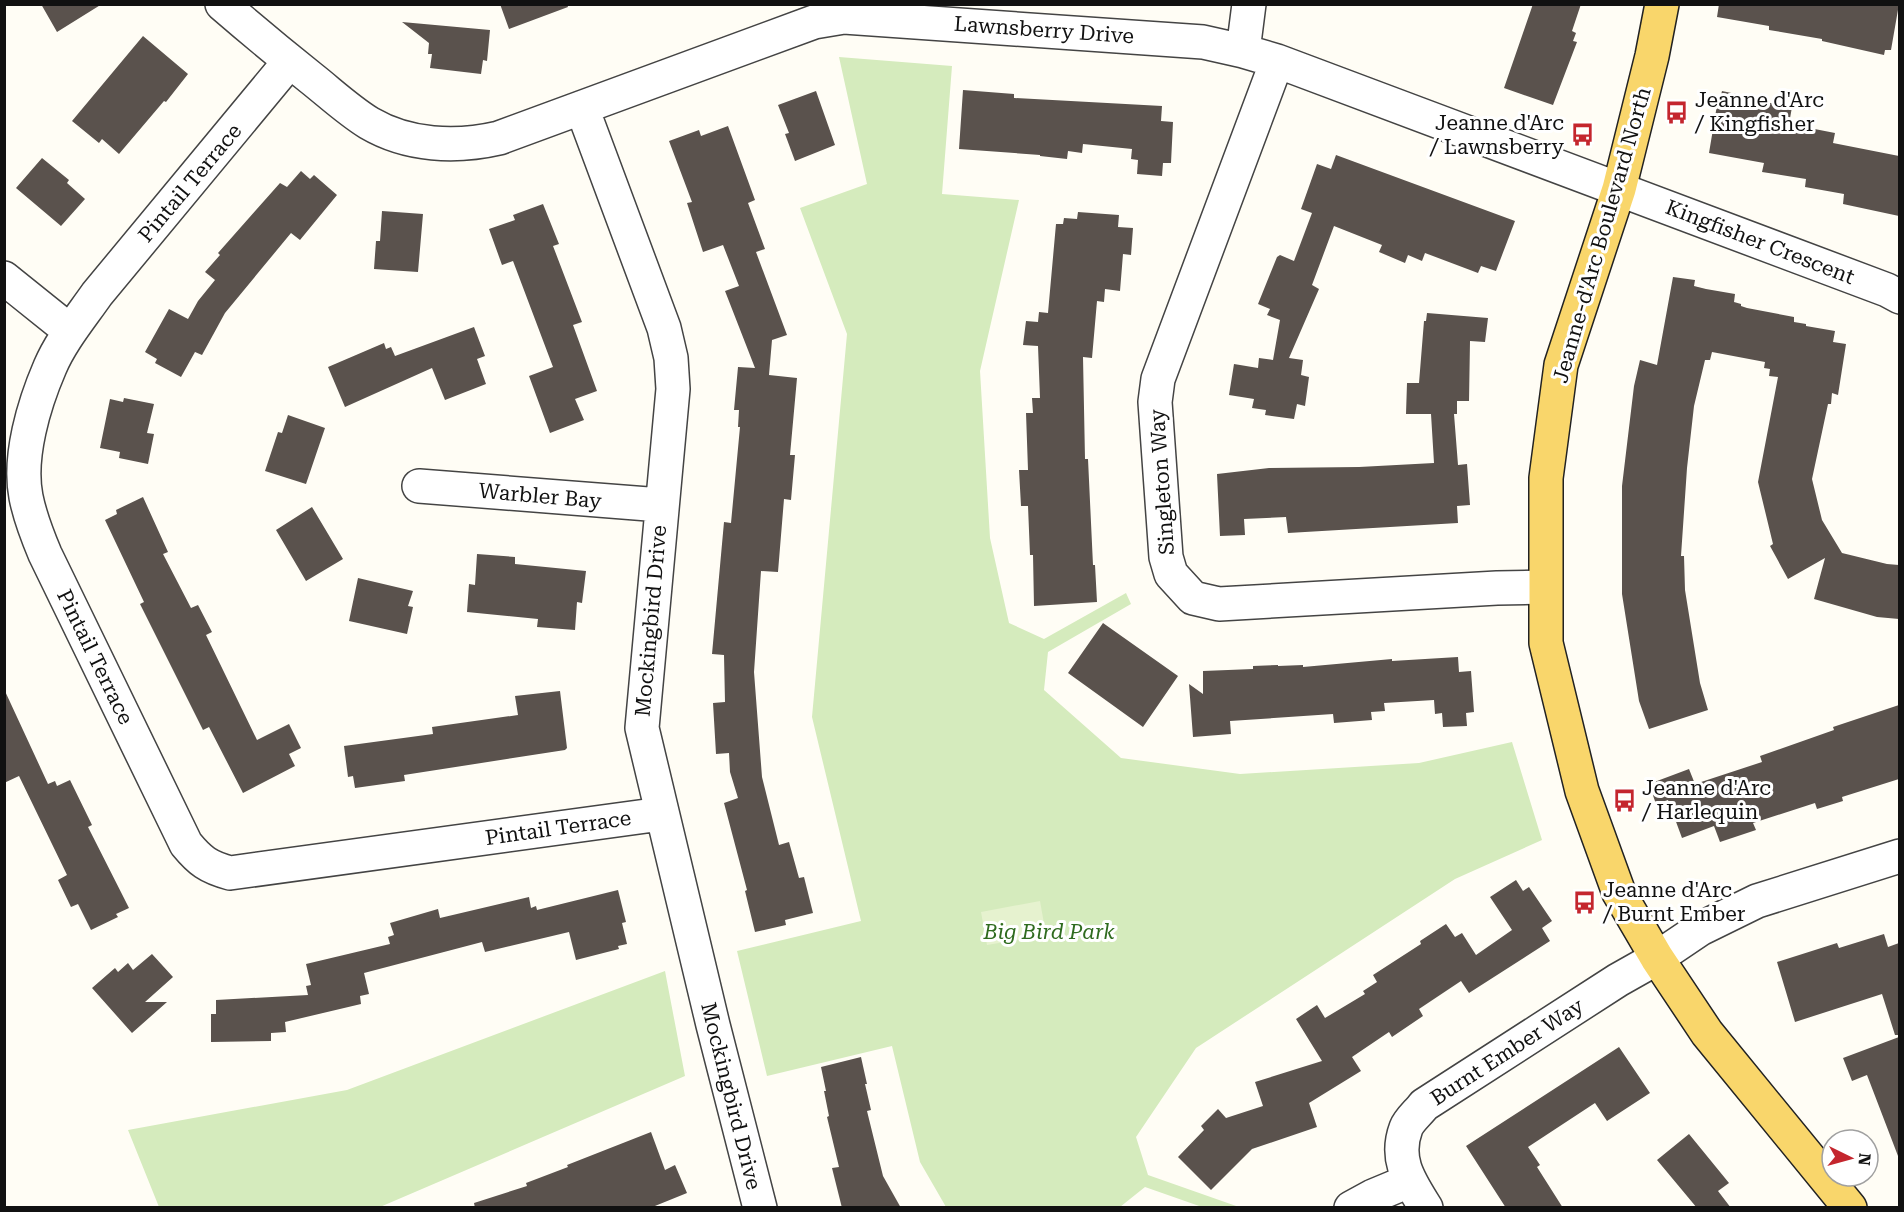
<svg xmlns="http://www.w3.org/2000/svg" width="1904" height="1212" font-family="'Roboto Serif',serif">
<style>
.green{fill:#d5ebbd}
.pitch{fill:#e6f2cf}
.building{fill:#5a524d}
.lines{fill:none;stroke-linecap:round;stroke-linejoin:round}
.minor-casing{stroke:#444;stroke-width:36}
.major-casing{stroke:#222;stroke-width:36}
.minor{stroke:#fff;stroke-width:33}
.major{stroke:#f9d66b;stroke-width:33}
.labels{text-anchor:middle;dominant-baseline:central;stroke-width:6;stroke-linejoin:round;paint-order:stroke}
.street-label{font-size:21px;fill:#111;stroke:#fff}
.poi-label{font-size:21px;fill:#111;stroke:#fff;text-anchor:start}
.park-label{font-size:21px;font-style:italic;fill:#2f6b1f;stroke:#fff}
</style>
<rect width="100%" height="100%" fill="#fffdf5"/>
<!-- green -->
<path class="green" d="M839,57L952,66L942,194L1019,200L980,371L990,538L1009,623L1044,639L1126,593L1131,604L1048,652L1044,690L1121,758L1240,774L1419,763L1512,742L1542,840L1455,879L1196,1048L1136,1137L1148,1175L1239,1207H1202L1145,1187L1120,1207H946L920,1162L892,1046L767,1076L737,951L861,921L812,717L847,334L800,208L867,184Z
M665,971L685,1076L380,1207H159L128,1130L347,1090Z"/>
<!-- pitch -->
<path class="pitch" d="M1040,901L1046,935L987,945L981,912Z"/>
<!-- building -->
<path class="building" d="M41,4H102L57,32Z
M500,4H567L568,7L509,29Z
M1533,4H1581L1572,31L1576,33L1573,41L1577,42L1553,105L1504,88Z
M1719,4H1899L1891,50H1885L1884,55L1822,41V39L1769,30V26L1717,17Z
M402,22L490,30L487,61L483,60L481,74L430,68L432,54H428L429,43Z
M143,36L188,74L166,102L164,101L119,154L102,139L99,143L72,121Z
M963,90L1014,94V98L1162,106L1161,121L1173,122L1171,163H1163L1162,176L1137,174L1138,160L1131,159L1132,149L1083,144L1082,153L1068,151L1067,159L1040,156V155L959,149Z
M816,91L835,145L795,161L785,134L789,133L778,105Z
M1722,91L1755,98V100L1792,107L1789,124L1835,133L1833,143L1899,156V216L1843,204L1844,194L1805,187L1806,179L1762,172L1764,163L1709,153L1718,99H1720Z
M728,126L755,200L748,203L765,249L756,252L787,335L772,340L769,375L797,378L790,455H795L791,500L784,499L778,572L761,571L754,672L762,777L779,845L789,842L799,878L804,877L813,913L785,920L786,925L755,932L745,891L747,890L724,803L738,798L730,772L729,753L716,754L713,703L725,702L724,655L712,654L724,522L731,523L740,427H738L739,410H734L738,367L755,368L725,291L739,286L723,245L703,252L687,203L692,202L669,141L699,130L701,136Z
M1336,155L1515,221L1496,271L1481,266L1478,273L1425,253L1422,261L1408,255L1405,263L1379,252L1382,245L1334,226L1312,285L1319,289L1289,358L1303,360L1301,375L1309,377L1305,406L1297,404L1294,419L1265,415L1266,410L1252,408L1254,399L1229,395L1234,364L1258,368L1259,358L1273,360L1280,320L1267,315L1270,309L1258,304L1277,257L1280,255L1294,261L1312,213L1301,209L1317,164L1331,169Z
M42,158L69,180L67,183L85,199L61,226L16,188Z
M301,171L310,179L314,175L337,195L300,240L291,233L225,313L202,355L195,352L181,377L155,363L157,359L145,352L169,309L188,319L198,301L215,280L205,272L220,255L218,253L280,183L287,187Z
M543,204L559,244L553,246L582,322L573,325L597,391L575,399L584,420L550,433L529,376L553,367L513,261L502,265L489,229L515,220L513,215Z
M382,211L423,214L418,272L374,269L376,241H380Z
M1078,212L1119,215L1118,227L1133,228L1131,255L1123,254L1120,291L1105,289L1104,302L1097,301L1092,358L1083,357L1085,459H1088L1093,565H1095L1097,602L1034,606L1033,555H1030L1028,506H1021L1019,470H1028L1026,413H1033L1032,398H1040L1038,346L1023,345L1026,321L1038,322L1039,312L1048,313L1056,224H1063L1064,218L1077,219Z
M1673,277L1695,280L1694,286L1706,289L1735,294L1734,302L1741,304V306L1747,308L1794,317V322L1806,324V326L1835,331L1833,342L1846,344L1838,395L1832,393L1831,404H1828L1812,479L1822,520L1842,553L1887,564L1899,565V619L1877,617L1814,599L1825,558L1788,579L1770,546L1773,544L1758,482L1778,377L1769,376L1770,369L1764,368L1765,362L1712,352L1710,360H1705L1694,406L1687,468L1681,556H1684L1685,590L1700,683L1708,710L1649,729L1639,701L1622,594V486L1634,386L1640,360L1657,365Z
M1427,313L1488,318L1485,342L1470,341L1469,401H1457V414H1454L1458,465L1467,464L1470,505L1457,506L1458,523L1288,533L1286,517L1244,519L1245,535L1220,536L1217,474L1269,468L1359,467L1434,463L1431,414H1406L1407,383H1419L1424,321H1426Z
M474,327L485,356L477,359L486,384L445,400L432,368L345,407L328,367L384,343L386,349L391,347L395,356Z
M124,398L154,404L147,433L154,434L148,464L119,458L120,452L100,448L110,399L123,402Z
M288,415L325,428L306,484L265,471L278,432L282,433Z
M143,497L168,552L163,554L191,608L198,605L212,632L206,635L257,740L289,724L301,748L289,754L295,766L243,793L209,727L203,730L140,604L144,602L105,520L117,514L116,510Z
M312,507L343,559L306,581L276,530Z
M477,554L515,557V564L586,571L582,603L577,602L575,630L537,627L538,619L467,612L469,584L475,585Z
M358,578L413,591L408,606L413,607L407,634L349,621Z
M1103,623L1178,676L1143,727L1068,673Z
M1458,657L1459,672L1471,671L1474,712L1466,713L1467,726L1443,727L1442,713L1435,714L1434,700L1384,703L1385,711L1371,712L1372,720L1334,723L1333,714L1230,721L1231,734L1193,737L1189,684L1203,694V671L1253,669V666L1278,665V666L1303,665V667L1392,659V661Z
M4,689L48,784L55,781L57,786L70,780L92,825L88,827L129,908L116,914L118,917L91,930L78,904L71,907L58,880L67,875L19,776L4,783Z
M560,691L567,748L565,750L404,775L405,781L355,788L353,776L348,777L344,746L433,734L432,727L518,715L515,696Z
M1899,705V779L1842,797L1843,801L1817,809L1815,803L1753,823L1756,830L1720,842L1714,826L1682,838L1668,800L1656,804L1649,784L1689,769L1695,784L1762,762L1760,756L1834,730L1833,727Z
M1516,880L1523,891L1529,887L1552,921L1542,928L1550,941L1469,993L1461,981L1419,1009L1423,1016L1392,1037L1389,1032L1352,1057L1361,1071L1309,1103L1317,1127L1252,1149L1211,1190L1178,1157L1204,1130L1201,1126L1218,1109L1226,1118L1263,1106L1255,1082L1322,1061L1296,1019L1317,1005L1325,1018L1365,994L1363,991L1377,982L1373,975L1421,944L1420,941L1446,924L1455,937L1462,933L1476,955L1512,930L1490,897Z
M618,890L626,922L622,923L627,944L618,946L619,949L576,960L569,932L485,952L482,942L364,973L369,994L360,996L361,1004L285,1022L286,1032L271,1033V1041L211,1042V1014H216V1000L308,995L306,986L311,985L306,964L390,944L388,937L394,935L390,923L438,909L440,918L529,897L531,908L536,906L537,910Z
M1884,934L1888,947L1899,943V1035H1895L1882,994L1795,1022L1777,962L1837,943L1839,948Z
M152,954L173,977L145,1002H167L132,1033L92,988L115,968L118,972L128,963L133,970Z
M1899,1037V1155L1898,1156L1867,1075L1852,1081L1843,1058Z
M1619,1047L1650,1093L1607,1121L1595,1103L1528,1147L1540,1165L1537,1167L1563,1208H1506L1466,1146Z
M861,1057L867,1084H865L871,1110L867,1111L883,1176L901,1208H842L832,1168L839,1167L827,1117L829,1116L824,1091H826L821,1067Z
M651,1132L665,1170L675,1165L687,1193L650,1208H475L474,1203L527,1186L526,1183L568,1167L567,1165Z
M1689,1134L1729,1183L1718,1191L1731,1208H1697L1657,1160Z"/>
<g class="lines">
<defs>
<path id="minor" d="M222,4C251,29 281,54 311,78C330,93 348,110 369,123C408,146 456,148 499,138L814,22L844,17L1203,42L1243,51L1277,61L1887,290L1900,297
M1243,51L1249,4
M290,61L97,294C81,317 61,341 50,367C34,404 18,457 26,497C30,517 37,535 45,554L186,844C200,861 208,867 230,873L661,814
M1277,61L1158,379L1155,402L1166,557L1171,574L1193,598L1219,604L1497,588L1545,587
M582,108L664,328L671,358L673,389L642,728L713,1025L760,1208
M4,278L70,331
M419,486L661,505
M1351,1208L1373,1196L1409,1181
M1426,1208C1410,1182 1394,1160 1406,1128C1409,1120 1419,1112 1424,1105L1618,980L1657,958L1700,929L1757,901L1900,856"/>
<path id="major" d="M1662,4L1652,56L1619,189L1561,365L1546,478V643L1582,791L1619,893L1657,958L1707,1033L1850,1208"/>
</defs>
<!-- minor casing -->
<use href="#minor" class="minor-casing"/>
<!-- major casing -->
<use href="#major" class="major-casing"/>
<!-- minor -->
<use href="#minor" class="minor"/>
<!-- major -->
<use href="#major" class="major"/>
</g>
<!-- icons -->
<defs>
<symbol id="bus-bare" viewBox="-9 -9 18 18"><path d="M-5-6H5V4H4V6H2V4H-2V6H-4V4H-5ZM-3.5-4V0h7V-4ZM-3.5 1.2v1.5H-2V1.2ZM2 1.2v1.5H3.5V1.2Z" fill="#c4262e" stroke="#fff" stroke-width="2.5" paint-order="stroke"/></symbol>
</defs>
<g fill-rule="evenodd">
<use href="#bus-bare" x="1660" y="96" width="33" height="33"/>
<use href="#bus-bare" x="1566" y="118" width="33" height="33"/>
<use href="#bus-bare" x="1608" y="784" width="33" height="33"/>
<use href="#bus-bare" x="1568" y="886" width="33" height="33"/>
</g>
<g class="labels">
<!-- street labels -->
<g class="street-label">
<text transform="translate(1044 30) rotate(4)">Lawnsberry Drive</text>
<text transform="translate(190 183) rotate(-50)">Pintail Terrace</text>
<text transform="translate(1602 235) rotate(-74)">Jeanne-d'Arc Boulevard North</text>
<text transform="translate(1760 242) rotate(21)">Kingfisher Crescent</text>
<text transform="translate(1162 482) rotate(-94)">Singleton Way</text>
<text transform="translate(540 496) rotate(5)">Warbler Bay</text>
<text transform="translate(651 621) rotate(-85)">Mockingbird Drive</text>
<text transform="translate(95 657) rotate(64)">Pintail Terrace</text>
<text transform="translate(558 828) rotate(-8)">Pintail Terrace</text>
<text transform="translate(1507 1052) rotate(-33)">Burnt Ember Way</text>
<text transform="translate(731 1096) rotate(76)">Mockingbird Drive</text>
</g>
<!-- poi labels -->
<g class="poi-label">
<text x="1695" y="100">Jeanne d'Arc<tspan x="1695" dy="24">/ Kingfisher</tspan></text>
<text x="1564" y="123" text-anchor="end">Jeanne d'Arc<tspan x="1564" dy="24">/ Lawnsberry</tspan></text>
<text x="1642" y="788">Jeanne d'Arc<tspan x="1642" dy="24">/ Harlequin</tspan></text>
<text x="1603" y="890">Jeanne d'Arc<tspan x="1603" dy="24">/ Burnt Ember</tspan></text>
</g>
<!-- park labels -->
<g class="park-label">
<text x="1049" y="932">Big Bird Park</text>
</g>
</g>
<!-- border -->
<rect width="1904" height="1212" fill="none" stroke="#111111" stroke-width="12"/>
<!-- north arrow -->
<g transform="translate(1850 1158) rotate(95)"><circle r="28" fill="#ffffff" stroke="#a0a0a0" stroke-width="1.5"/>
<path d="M0-4.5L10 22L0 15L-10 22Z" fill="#c4262e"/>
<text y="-9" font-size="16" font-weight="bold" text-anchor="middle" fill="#111111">N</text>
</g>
</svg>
